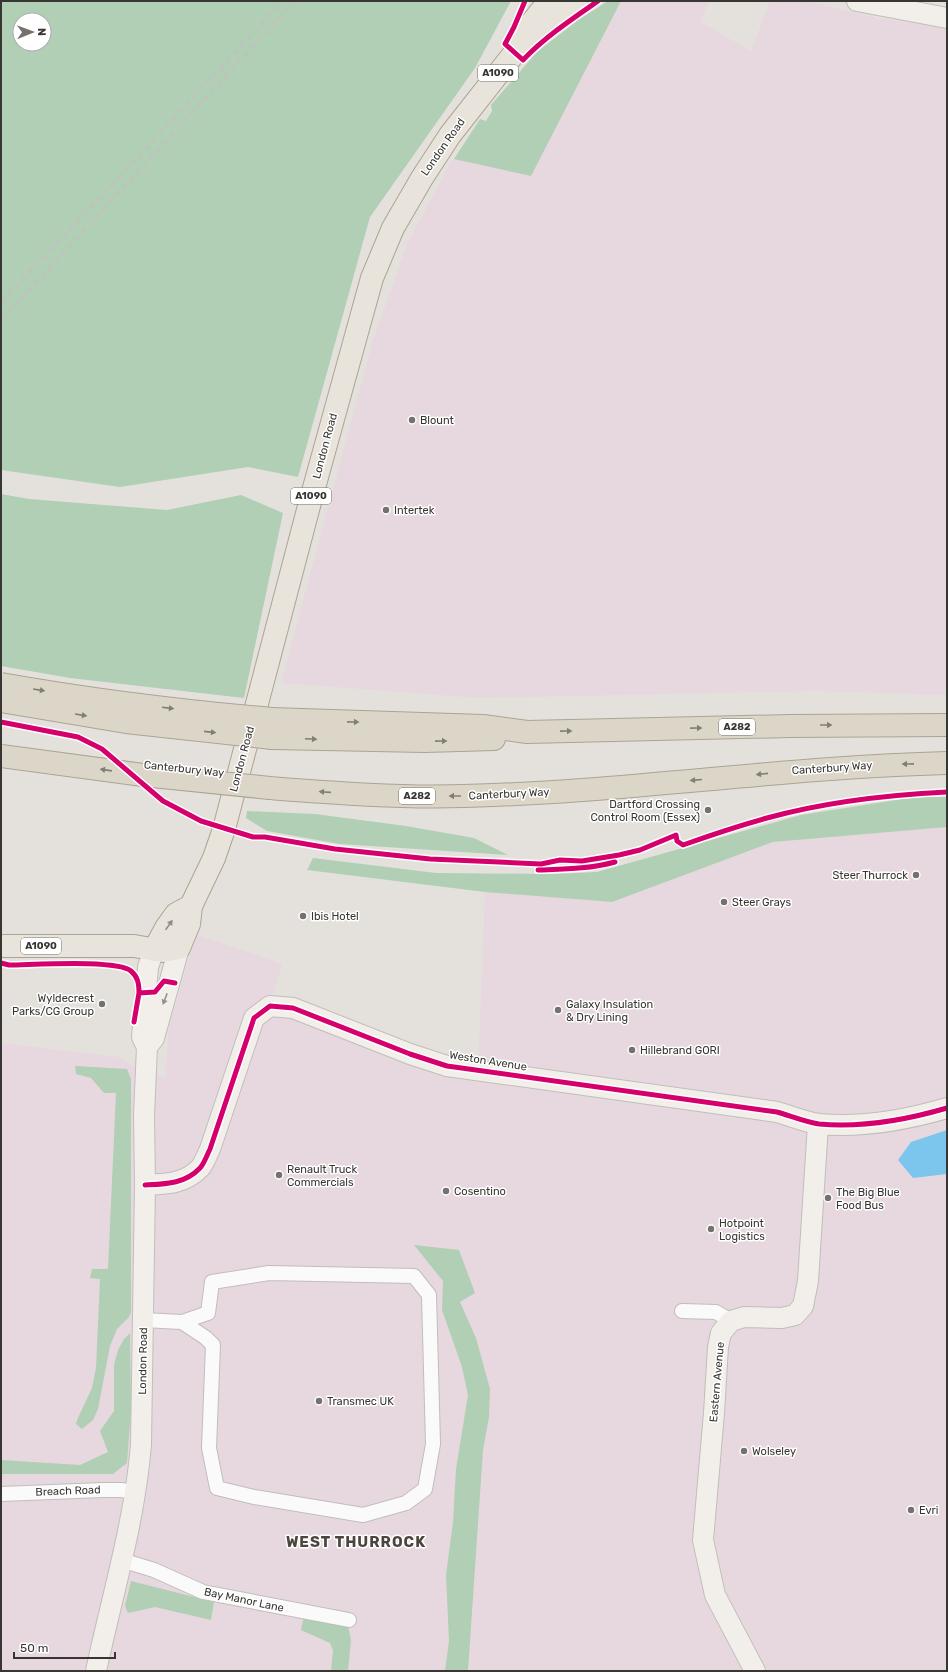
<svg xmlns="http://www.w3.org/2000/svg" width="948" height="1672" font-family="Rubik,sans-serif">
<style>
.industrial{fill:#e6d8de}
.green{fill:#b0cfb5;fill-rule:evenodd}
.water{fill:#7cc5ed}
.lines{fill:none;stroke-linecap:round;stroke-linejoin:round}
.street-casing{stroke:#c0beba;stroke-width:16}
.secondary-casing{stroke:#c0beba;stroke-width:22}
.primary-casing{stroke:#aba494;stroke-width:24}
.highway-casing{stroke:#aba494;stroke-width:24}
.street{stroke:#fbfafa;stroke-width:14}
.secondary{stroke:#f2efeb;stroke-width:20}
.primary{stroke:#e8e4dc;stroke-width:22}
.highway{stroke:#dcd6c8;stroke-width:22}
.rail{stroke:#c1c1bf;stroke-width:3;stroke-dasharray:5 5;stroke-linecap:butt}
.highway-bridge-casing{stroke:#aba494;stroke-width:24;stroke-linecap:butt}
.highway-bridge{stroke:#dcd6c8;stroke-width:22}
.cycleway-casing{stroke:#fff;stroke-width:8}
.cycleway{stroke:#d6006c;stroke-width:5}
.oneway{fill:#827e76}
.oneway2{fill:#908d87}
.oneway3{fill:#95928e}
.poi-dot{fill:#74726e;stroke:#fff;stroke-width:1.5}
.labels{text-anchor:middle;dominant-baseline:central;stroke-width:3;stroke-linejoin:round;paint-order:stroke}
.shield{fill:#fff;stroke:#747270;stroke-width:1}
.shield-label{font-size:10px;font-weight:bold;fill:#383632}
.street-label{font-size:11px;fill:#383632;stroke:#fff}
.poi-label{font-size:11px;fill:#383632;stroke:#fff;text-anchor:start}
.district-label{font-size:15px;font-weight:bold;letter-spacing:1px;fill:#4b453e;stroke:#fff}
</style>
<rect width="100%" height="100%" fill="#e4e1dc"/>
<!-- industrial -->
<path class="industrial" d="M621,1H709L700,22L751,51L770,1H806L876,18L947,27V695L816,691L479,698L281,683L373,340L408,242L451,162L617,9Z
M947,827V1671H1V1043L119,1057L146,1074L165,1077L169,1027L188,960L198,935L282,964L270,1005L478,1070L485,892L612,902L773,842Z"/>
<!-- green -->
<path class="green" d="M1,1H511L475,68L370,217L298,477L248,467L120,487L1,470ZM20,20H44V44H20Z
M608,1H621L531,176L454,159L480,119L486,121L492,111L491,105L537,52L577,21Z
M1,494L29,499L167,510L241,495L283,513L244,698L70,678L1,666Z
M915,797H947V827L773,842L612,902L485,892L307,870L313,858L436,873L554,874L597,872L801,815Z
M247,811L315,814L406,826L474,838L508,855L340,844L267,831L246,818Z
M75,1066L127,1069L131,1079V1312L129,1317L117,1329L110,1346L98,1409L93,1420L82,1429L76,1424L77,1420L92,1388L96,1368L100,1279L90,1278L92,1269H108L116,1093H104L91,1078L76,1074Z
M414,1245L459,1250L475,1293L460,1302L476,1338L490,1389L489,1417L483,1450L468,1671H445L449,1641L446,1575L453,1522L456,1469L468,1395L462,1367L442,1310L443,1281Z
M130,1333L131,1410L127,1463L113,1474H1V1460L80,1465L108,1452L100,1431L114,1411V1365L118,1350L124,1339Z
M131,1581L214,1602L211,1620L155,1607L128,1613L125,1606Z
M304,1616L348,1626L351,1640L348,1671H331L333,1650L330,1643L301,1630Z"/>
<!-- water -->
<path class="water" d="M947,1130V1174L913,1178L898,1160L911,1142Z"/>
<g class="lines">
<defs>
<path id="street" d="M682,1311L716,1312L731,1321
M143,1320L182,1322L208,1313L212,1282L269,1273L414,1276L429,1295L433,1444L425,1489L406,1503L363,1515L254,1497L217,1488L209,1448L213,1345L206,1338L182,1322
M1,1494L103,1490H121L135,1492
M121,1560L154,1570L203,1592L349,1620"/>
<path id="secondary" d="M857,1L947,18
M147,1047L154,1038L179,948
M145,1185C165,1184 185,1184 200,1168C204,1164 207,1155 210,1149L254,1018L270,1006L293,1008L410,1054L447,1066L777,1112C791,1116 805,1122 819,1124C862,1128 906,1120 947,1108
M96,1671C112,1596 135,1521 141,1444L145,1185L144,1115L147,1047L142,1037L148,967L154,950
M755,1671L715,1595L703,1540L714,1413L718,1347L721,1333L731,1321L744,1317L782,1318L795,1315L803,1306L808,1281L818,1124"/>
<path id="primary" d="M528,40L536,37L577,1
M1,946H134L163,951L179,948L189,924L191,906L214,858L224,829L309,506L372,278L393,228L422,178L450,135L523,42L526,30L549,1
M154,950L166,928L176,914L191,906"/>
<path id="highway" d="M272,719L483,726L527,732L790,726L947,725
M272,738L425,741L494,739
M270,788C335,793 399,798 464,796C626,792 786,767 947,763"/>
</defs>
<!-- street casing -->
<use href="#street" class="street-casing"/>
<!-- secondary casing -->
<use href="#secondary" class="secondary-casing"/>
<!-- primary casing -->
<use href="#primary" class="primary-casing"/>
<!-- highway casing -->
<use href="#highway" class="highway-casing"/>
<!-- street -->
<use href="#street" class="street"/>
<!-- secondary -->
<use href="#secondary" class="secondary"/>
<!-- primary -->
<use href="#primary" class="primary"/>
<!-- highway -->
<use href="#highway" class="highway"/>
<!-- rail -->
<path class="rail" d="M1,302L112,185L283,1
M1,321L295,1"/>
<defs>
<path id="highway-bridge" d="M1,684C91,700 181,711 272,719
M1,701L126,722L272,738
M1,756L143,775L270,788"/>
</defs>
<!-- highway-bridge casing -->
<use href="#highway-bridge" class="highway-bridge-casing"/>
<!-- highway-bridge -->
<use href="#highway-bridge" class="highway-bridge"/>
<defs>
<path id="cycleway" d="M525,1L514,27L505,44L523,60C545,37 572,19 598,1
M1,722L78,737L102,749L163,801L201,821L253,837H265L335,849L430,859L541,864L560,860L582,861L619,855L640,850L676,835L677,841L683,845C711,835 738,826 767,818C825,802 886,795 947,792
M538,870C564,869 590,869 615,862
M1,963L9,965C31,965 117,959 131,971C138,977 139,984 139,993
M134,1022L139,993L155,992L164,981L175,983
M145,1185C165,1184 185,1184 200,1168C204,1164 207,1155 210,1149L254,1018L270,1006L293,1008L410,1054L447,1066L777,1112C791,1116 805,1122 819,1124C862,1128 906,1120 947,1108"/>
</defs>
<!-- cycleway casing -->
<use href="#cycleway" class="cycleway-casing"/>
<!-- cycleway -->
<use href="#cycleway" class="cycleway"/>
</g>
<!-- one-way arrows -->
<defs><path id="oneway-solid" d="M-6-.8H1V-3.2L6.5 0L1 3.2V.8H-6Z"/></defs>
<g class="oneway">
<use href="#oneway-solid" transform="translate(39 690) rotate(9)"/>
<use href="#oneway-solid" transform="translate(168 708) rotate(7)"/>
<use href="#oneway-solid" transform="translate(81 715) rotate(9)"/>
<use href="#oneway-solid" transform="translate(353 722) rotate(1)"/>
<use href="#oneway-solid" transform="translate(826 725)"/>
<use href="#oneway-solid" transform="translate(696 728) rotate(-1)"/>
<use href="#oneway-solid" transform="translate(566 731) rotate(-1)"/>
<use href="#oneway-solid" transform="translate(210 732) rotate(6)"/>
<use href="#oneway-solid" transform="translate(311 739) rotate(2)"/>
<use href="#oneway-solid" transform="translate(441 741) rotate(-1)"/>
<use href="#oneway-solid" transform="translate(908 764) rotate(179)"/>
<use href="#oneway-solid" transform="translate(106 770) rotate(-172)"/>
<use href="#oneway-solid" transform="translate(762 774) rotate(174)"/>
<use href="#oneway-solid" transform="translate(696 780) rotate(175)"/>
<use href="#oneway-solid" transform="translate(325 792) rotate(-176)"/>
<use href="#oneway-solid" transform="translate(455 796) rotate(-180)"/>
</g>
<use class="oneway2" href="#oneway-solid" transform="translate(169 925) rotate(-55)"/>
<use class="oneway3" href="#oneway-solid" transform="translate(165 999) rotate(111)"/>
<!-- markers -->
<g class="poi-dot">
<circle cx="412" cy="420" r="4"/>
<circle cx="386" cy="510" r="4"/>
<circle cx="708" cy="810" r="4"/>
<circle cx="916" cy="875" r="4"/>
<circle cx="724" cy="902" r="4"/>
<circle cx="303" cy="916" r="4"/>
<circle cx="102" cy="1004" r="4"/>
<circle cx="558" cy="1010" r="4"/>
<circle cx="632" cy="1050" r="4"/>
<circle cx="279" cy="1175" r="4"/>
<circle cx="446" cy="1191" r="4"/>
<circle cx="828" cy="1198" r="4"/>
<circle cx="711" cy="1229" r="4"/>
<circle cx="319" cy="1401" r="4"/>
<circle cx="744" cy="1451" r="4"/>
<circle cx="911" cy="1510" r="4"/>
</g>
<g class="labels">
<!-- shield labels -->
<g class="shield">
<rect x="478" y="65" width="40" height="16" rx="3"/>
<rect x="291" y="488" width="40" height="16" rx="3"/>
<rect x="719" y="719" width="36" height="16" rx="3"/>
<rect x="399" y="788" width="36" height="16" rx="3"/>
<rect x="21" y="938" width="40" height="16" rx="3"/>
</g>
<g class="shield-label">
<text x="498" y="73">A1090</text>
<text x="311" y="496">A1090</text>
<text x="737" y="727">A282</text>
<text x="417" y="796">A282</text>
<text x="41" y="946">A1090</text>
</g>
<!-- street labels -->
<g class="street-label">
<text transform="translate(443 147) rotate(-55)">London Road</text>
<text transform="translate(325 446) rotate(-75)">London Road</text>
<text transform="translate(242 759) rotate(-75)">London Road</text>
<text transform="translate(832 768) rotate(-4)">Canterbury Way</text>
<text transform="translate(184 769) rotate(6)">Canterbury Way</text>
<text transform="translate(509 794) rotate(-3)">Canterbury Way</text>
<text transform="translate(488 1061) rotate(9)">Weston Avenue</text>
<text transform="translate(143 1361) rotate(-89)">London Road</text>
<text transform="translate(717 1382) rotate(-85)">Eastern Avenue</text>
<text transform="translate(68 1491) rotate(-2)">Breach Road</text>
<text transform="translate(244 1600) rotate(12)">Bay Manor Lane</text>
</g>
<!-- poi labels -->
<g class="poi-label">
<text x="420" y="420">Blount</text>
<text x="394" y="510">Intertek</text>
<text x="700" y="804" text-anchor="end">Dartford Crossing<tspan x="700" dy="13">Control Room (Essex)</tspan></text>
<text x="908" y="875" text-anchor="end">Steer Thurrock</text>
<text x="732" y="902">Steer Grays</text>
<text x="311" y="916">Ibis Hotel</text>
<text x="94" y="998" text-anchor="end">Wyldecrest<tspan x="94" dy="13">Parks/CG Group</tspan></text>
<text x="566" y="1004">Galaxy Insulation<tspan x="566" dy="13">&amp; Dry Lining</tspan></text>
<text x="640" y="1050">Hillebrand GORI</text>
<text x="287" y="1169">Renault Truck<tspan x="287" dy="13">Commercials</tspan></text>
<text x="454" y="1191">Cosentino</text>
<text x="836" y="1192">The Big Blue<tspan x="836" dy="13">Food Bus</tspan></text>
<text x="719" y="1223">Hotpoint<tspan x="719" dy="13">Logistics</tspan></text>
<text x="327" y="1401">Transmec UK</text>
<text x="752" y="1451">Wolseley</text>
<text x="919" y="1510">Evri</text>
</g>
<!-- district labels -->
<g class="district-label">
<text x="356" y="1542">WEST THURROCK</text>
</g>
</g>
<!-- border -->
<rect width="948" height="1672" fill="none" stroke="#383632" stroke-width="4"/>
<!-- north arrow -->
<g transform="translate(32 32) rotate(89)"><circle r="19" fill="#ffffff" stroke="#afafad"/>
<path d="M0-3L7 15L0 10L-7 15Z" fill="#74726e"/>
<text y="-6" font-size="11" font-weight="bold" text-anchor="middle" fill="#383632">N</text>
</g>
<!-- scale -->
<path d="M14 1652v6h101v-6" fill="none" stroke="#383632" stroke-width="2"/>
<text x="20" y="1652" font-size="12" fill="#383632" stroke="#ffffff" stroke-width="3" paint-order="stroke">50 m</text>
</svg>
